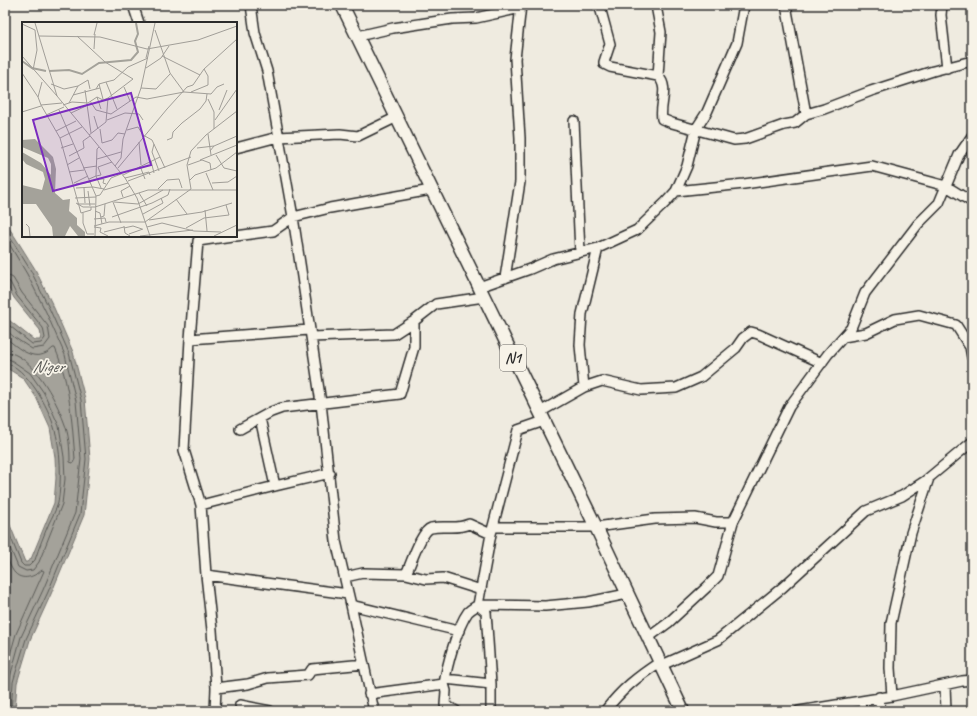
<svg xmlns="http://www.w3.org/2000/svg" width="977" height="716" font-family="Caveat,sans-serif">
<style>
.water{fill:#a4a29a;stroke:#74726e}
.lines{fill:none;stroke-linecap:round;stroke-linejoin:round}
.shore{stroke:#5b5b57;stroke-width:1}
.minor-casing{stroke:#2b2b2b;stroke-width:12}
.major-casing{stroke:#2b2b2b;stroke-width:15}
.minor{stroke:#f7f3e8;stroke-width:9}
.major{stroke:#f7f3e8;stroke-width:12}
.labels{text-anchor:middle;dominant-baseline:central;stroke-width:3.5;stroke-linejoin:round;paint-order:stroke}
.shield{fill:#f7f3e8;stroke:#686764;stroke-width:1}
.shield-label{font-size:15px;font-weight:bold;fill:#2b2b2b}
.water-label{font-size:17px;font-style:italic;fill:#555552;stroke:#f7f3e8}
.inset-river{fill:none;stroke:#a4a29a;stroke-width:2}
.inset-road{fill:none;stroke:#a19e98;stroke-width:1}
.view{fill:#7b2cbf;fill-opacity:0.15;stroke:#7b2cbf;stroke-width:2}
.inset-edge{fill:none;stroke:#2b2b2b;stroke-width:2}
</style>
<rect width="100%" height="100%" fill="#efebe0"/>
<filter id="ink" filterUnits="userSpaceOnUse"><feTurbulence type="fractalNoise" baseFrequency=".025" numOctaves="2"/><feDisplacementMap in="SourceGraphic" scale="8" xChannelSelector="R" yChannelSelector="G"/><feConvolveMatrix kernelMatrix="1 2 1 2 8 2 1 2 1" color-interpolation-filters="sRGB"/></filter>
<g filter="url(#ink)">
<!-- water -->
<path class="water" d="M5,222L15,237L35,269L54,308L73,352L85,399L90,459L84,515L51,594L30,640L17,683L15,711H5V513L25,562H27L31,559L54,503L56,478L55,457L50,428L36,397L23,378L5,367V317L34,340H40L41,336L40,330L14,298L6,283Z"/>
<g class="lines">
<!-- shore -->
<path class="shore" d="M5,229L31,271L50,310L69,353L81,400L86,459L80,514L48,592L26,639L13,682L11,711
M5,237L27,274L46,312L65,355L76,401L81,459L75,513L43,590L21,637L9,681L6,711
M5,275L9,276L13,278L22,293L48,326L50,339L44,347L32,349L15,338L5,329
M5,280L10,282L17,296L43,328L45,338L41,343L32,344L5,322
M5,337C19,349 36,365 53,348H55C70,383 72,422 75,459L73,463L70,462C70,449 69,434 64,422C56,400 32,353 5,352
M5,358L11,360L30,373L44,393L59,426L64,457L65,479L62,504L39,562L33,570L26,571L18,567L5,536
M5,363C26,366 49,408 54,427C61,448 62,481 58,503C56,510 52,517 49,523C44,535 39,547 35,560L29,566H24L21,563L5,523
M5,551C7,557 9,564 12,569C19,582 33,578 42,570L44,571L16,634L5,672"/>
<defs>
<path id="minor" d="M133,5L139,23
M251,5L255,33L267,71L293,217L321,403L336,541L351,605L374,711
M598,5L601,11L610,44L604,62V64L610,67L658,76C670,88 659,104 662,119L672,123L734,140L745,139L784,125L795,123L806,114L824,109L871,91L933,71L972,61
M657,5V11L661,32L658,76
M786,5L806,114
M942,5L941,15L947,68
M358,36L393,28L452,19L476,18L521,8
M574,121L580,252
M236,148L278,137L340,134L358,136L397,117
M676,191L744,184L872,166L946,186L972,202
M236,236L273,231L293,217L330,208L431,190
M505,278L520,182V138L515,59L521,5
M479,287L530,269L553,259L598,248L637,230L666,202L676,191L687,166L696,129L707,112L737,43L744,5
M311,337L394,334L414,321
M843,337L866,333L895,319L919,315L956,325L970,347L972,357
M190,339L309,330
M584,387L602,381L641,390L676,388L701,377L736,348L743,338L751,332L758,334L822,363
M540,412L584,387L580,345L582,314L598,248
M260,418L275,486
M240,429L271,412L282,408L400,394L414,347V321L436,304L484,297
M201,505L275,486L330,473
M493,527H596L655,519L695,518L716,522H733
M406,574C411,564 421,531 431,528C444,525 456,530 469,524L491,534
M206,575L348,594
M345,577L363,573L406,574L426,579L443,578L481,590
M351,605L459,631
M478,605L545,606L588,602L627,594
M649,637L668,623L707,587L718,576L733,522L789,407L828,354L851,328L865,293L918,224L939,203L959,155L972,136
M662,665L718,640L783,587L866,511L902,496L925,481L972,442
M445,679L491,684L486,612L478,605
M444,684L446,691L445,705L456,711
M945,685L946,711
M216,688L248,684L268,678L308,675L312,669L364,664
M369,694L444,684C447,666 457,627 468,612C471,609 475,607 478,605L491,534L518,430L544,421
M892,696L890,668L891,623L911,533L929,478
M879,697L880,711
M240,705L270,711
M215,711L216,688L212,630L206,575L201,505L184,450L190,339L198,241L232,236
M491,711V684
M605,711C622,689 637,677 660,662
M799,711L892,696L962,681L972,680"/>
<path id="major" d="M342,5L596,527L683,711"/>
</defs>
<!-- minor casing -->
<use href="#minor" class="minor-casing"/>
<!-- major casing -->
<use href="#major" class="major-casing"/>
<!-- minor -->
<use href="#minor" class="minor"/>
<!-- major -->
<use href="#major" class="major"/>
</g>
</g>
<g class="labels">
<!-- shield labels -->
<rect class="shield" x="500" y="345" width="26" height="26" rx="3"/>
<g class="shield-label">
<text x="513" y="358">N1</text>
</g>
<!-- water labels -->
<g class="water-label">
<text x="48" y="366">Niger</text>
</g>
</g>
<!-- overview -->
<g transform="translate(22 22)">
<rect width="215" height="215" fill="#efebe0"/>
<path d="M13,117L31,135L34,147L33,171L41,178L48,177L47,189L55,196V203L63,210V214H56L48,204L43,214H31L30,205L14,182H0V163L20,168L23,157L21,150L4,142L0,137V130L19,141L29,153V142L26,136L0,125V118Z" fill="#a4a29a"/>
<path class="inset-river" d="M0,39L10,46L24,49M27,49L47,48L60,52L77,41L109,38L116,30L113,19L116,12L114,1"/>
<path class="inset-road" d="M13,1L35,74L103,156L115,176L128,214M0,2L13,8L15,28L11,48M133,8L148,51L162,70M72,13L75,1M17,14L78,15L125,27L176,18L215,4M55,14L83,40L111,57L86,76L84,100L67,113M72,27L73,12M0,34L35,74M140,34L178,53M124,36L127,24M124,46L139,36L147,24M0,51L16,75M84,60L92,58L106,45L126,36M29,62L42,67L56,64M77,62L81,77M102,65L108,79M119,66L134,67L148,52M74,67L77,62L84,60L95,87M63,68L69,111M169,70L186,63V54L182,47M51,73L78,66M75,75L79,87M186,77L192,90V107M68,79L74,88L89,92L114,75L125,77L162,70L189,72L195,65L202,62M47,81L56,64L66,58L68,67M19,83L16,75L20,60M41,83L50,80L66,81L75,75L81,78L86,76M37,88L74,174L73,214M197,88L205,68M0,90L19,84M49,91L64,84M24,93L42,85M72,94L76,107M85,98L103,91L117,92L121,98M193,98L215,67M60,105L38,116L59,191L69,188V185M78,107L80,121M105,108L116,105L121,113L130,118L138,135M34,109L54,99M186,112L189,133M38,116L19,83L40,81M145,118L150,116L151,110L160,101L178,87L184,79L185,72M117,120L119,143M80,121L90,118L96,111L103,112M132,122L130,130L137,149M192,124L215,114M39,126L51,122M175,126L192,124L188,129M194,133L202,146L215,149M47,134L62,126L61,119L68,114M75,137L99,130M178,138L215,123M129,139L132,151M45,143L57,136M166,143L180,138L188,141L189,148M93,144L99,136L101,117L119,66L133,1M118,144L123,157M61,146L75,144M96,146L145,87L165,65L171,63L182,47L215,17M47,150L62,148M184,151L191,168M101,153L138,135L143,146M74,154L79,153L76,145L90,140M74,154L79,166M103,156L127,150L128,153M67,157L74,154L75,127L77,125M76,157H82L81,161L84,162M168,158L173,153L194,146L215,130M106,159L169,135M52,161L66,154M190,161L206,160L215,154M54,162L69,160M54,166L71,165L82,167M62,166L63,181M136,167L145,158L157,157L160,166M82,168L106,161M66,169L68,184M117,171L125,184M74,174L78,173L89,156L99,152M101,175L99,169L108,164M53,176L74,175M154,177L165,192M91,180L99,201M92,180L116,182L141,168M54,181L61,185H73L126,168H215M55,182H73M183,188L185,209M73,189L78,191L80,202M61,191V201L65,212H72M121,192L141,181L139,176M79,195L82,194L83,182M90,195L130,181L146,173L148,167M72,197L83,196L84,200M127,198L180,190L210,181M4,202L7,205L8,214M72,204L87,200H123L169,167L165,143L169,129L184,113L215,89M102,204L103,211L108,214M72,205L79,206L78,210L86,214M125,205L140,201L172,209L199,210M102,206L111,204L120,207M164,206L182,196L207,193L204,183M82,210L102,205M107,212L121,207M118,214L171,208M192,214L215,203"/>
<path class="view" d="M109,71L129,143L31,169L11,98Z"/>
<rect width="215" height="215" class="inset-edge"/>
</g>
<!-- margin -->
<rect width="977" height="716" fill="none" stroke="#f7f3e8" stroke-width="20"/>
<rect x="10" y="10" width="957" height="696" fill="none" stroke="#2b2b2b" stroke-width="1.5" filter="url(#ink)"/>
</svg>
